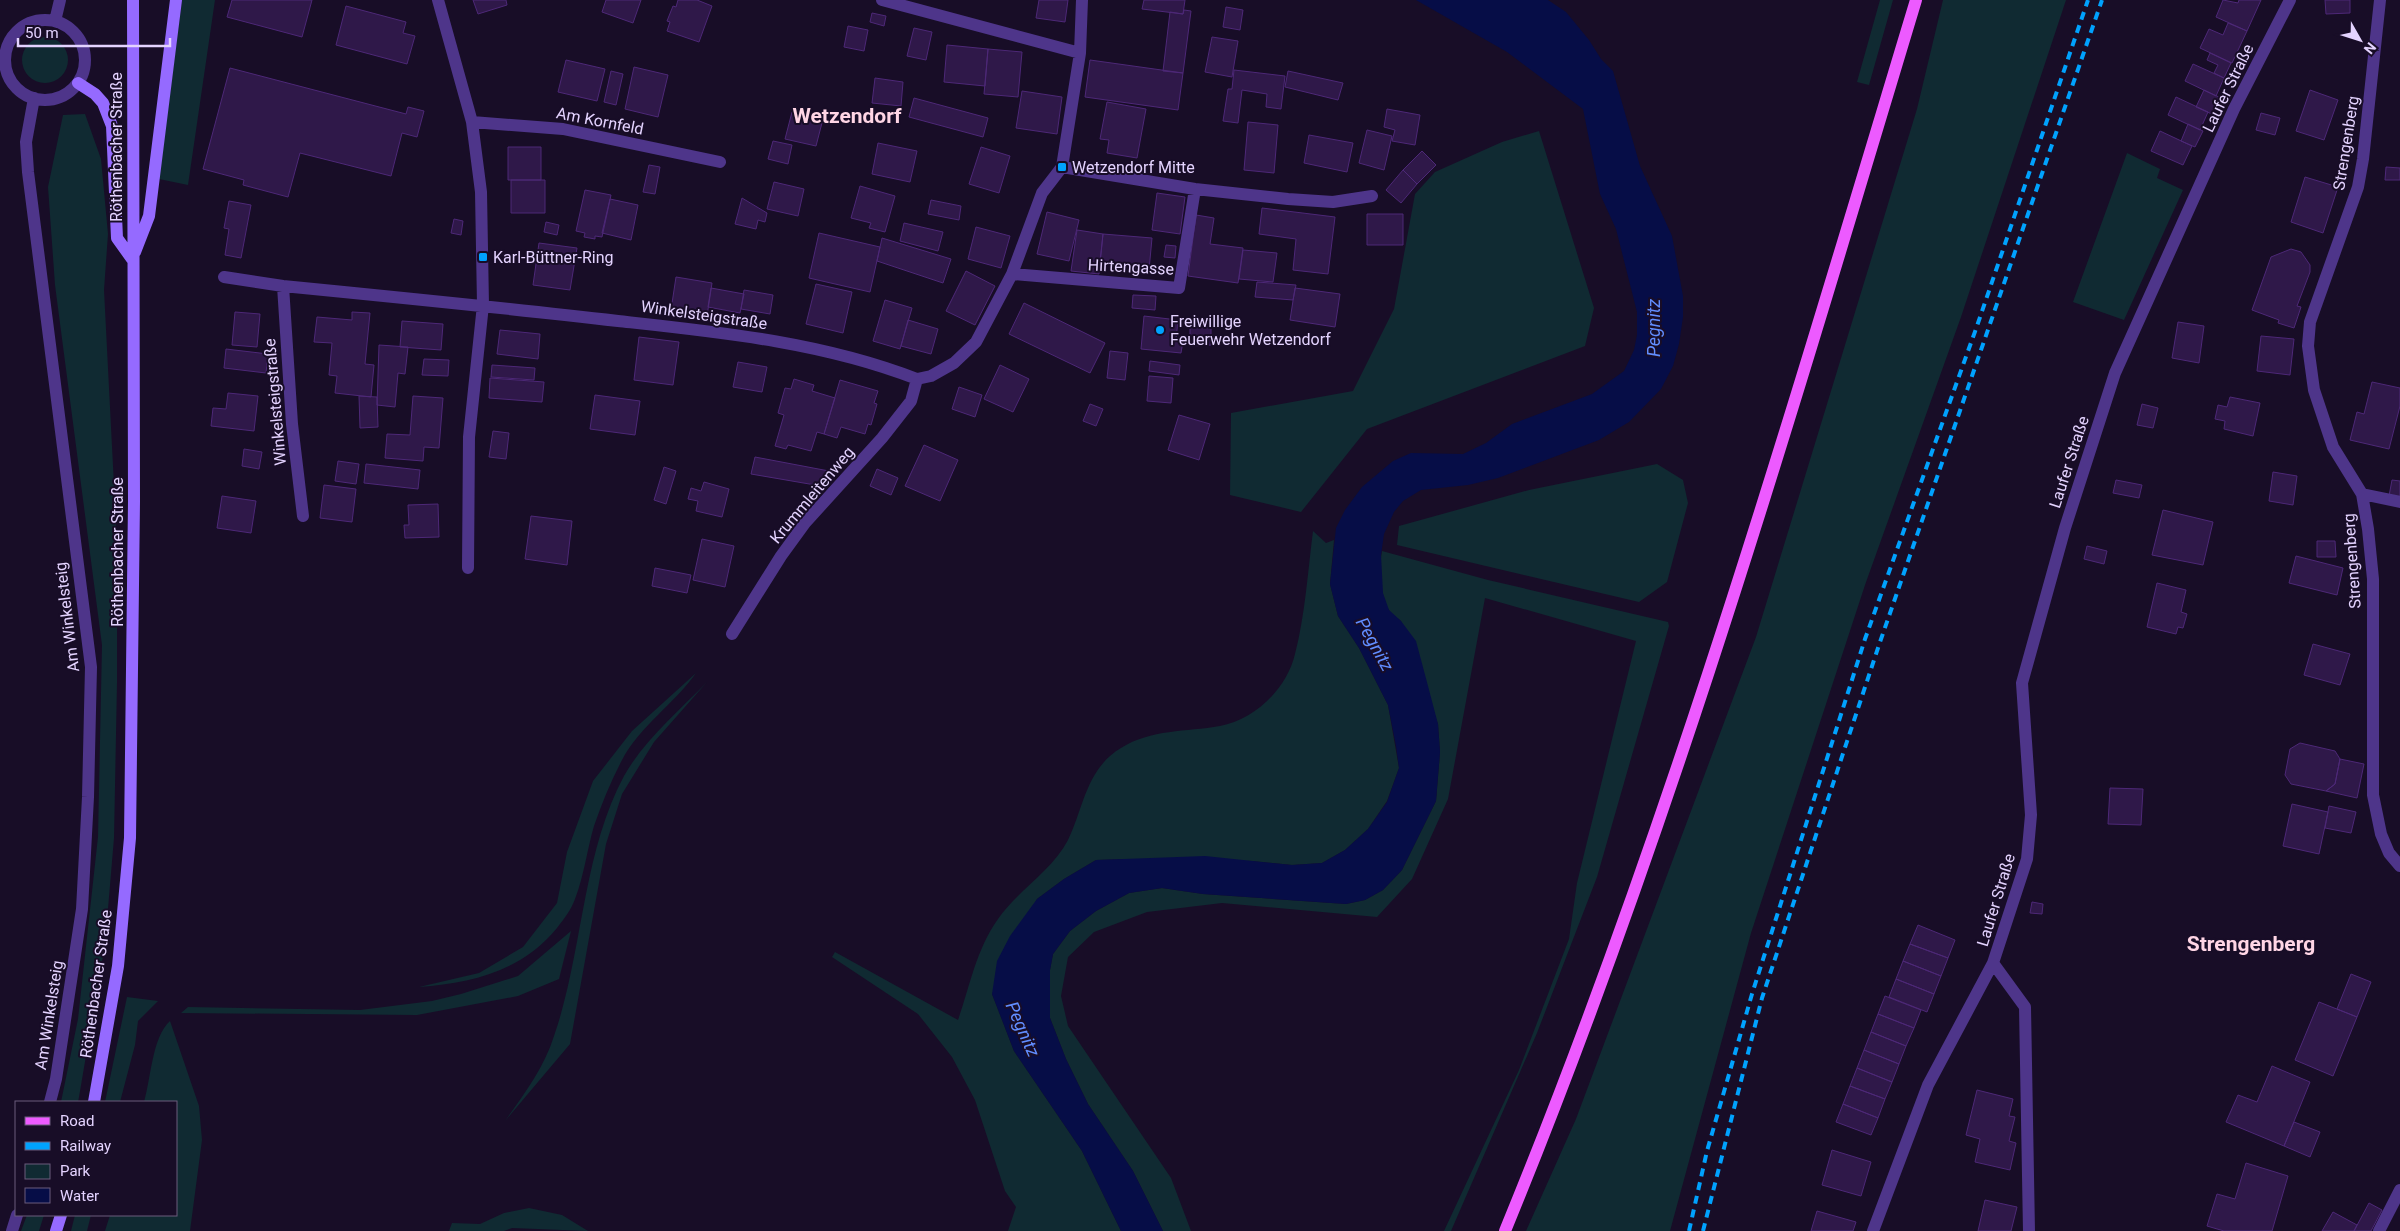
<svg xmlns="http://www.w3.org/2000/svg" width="2400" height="1231" font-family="Roboto,sans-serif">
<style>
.green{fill:#102a32}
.water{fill:#060d47}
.building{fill:#2f1849;stroke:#4d2877}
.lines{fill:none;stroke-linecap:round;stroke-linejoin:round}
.street{stroke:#4e358a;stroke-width:12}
.secondary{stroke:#956aff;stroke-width:12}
.primary{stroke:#ed5aff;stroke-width:12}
.rail{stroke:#00a2fe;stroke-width:4;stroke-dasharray:8 6;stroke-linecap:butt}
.poi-dot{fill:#00a2fe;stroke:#180d27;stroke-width:2}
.labels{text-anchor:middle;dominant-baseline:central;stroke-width:4;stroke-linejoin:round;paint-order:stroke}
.street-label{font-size:16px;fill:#e4d3ff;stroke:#180d27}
.poi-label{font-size:16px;fill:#e4d3ff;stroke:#180d27;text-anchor:start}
.water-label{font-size:18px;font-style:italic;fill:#618dff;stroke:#180d27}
.district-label{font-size:21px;font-weight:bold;fill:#ffd5e5;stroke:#180d27}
</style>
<rect width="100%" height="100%" fill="#180d27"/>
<!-- green -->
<path class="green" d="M182,0H215L188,185L159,179Z
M1880,0H1893L1869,85L1857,82Z
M1943,0H2066L1961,317L1865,585L1751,933L1670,1231H1526L1576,1119L1756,637L1917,109Z
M22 60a23 23 0 1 1 46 0a23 23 0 1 1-46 0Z
M85,114L101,159L108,234L104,290L117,544V683L114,838L105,944L79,1097L78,1102H61L78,1019L98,837L102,645L55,285L48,187L63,115Z
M1539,131L1594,308L1585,346L1367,429L1301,512L1230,495L1231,413L1353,391L1394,309L1415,194L1435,172L1502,142Z
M2127,153L2160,169L2157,178L2183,190L2124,320L2073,302Z
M1657,464L1683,480L1688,503L1667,582L1639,602L1397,545L1399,526L1529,490Z
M1313,531L1326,543L1334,540L1330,584L1338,616L1359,648L1388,705L1399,768L1387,801L1368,829L1345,850L1322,863L1292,865L1251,861L1129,859L1096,860L1064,879L1037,899L992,994L1014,1051L1082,1151L1121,1231H1008L1016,1207L1005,1191L975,1100L952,1057L918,1014L832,957L835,952L958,1020C970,986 976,950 998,919C1017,891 1052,871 1068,840C1084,807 1086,769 1121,748C1151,729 1186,732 1220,726C1254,720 1287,689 1295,654C1305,616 1308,570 1313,531Z
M1382,551L1488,580L1668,622L1669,626L1597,877L1537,1033L1451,1231H1444L1519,1070L1569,939L1577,883L1636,641L1485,598L1448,799L1412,879L1377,917L1222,903L1147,912L1094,932L1068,957L1061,996L1068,1026L1171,1178L1191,1231H1163L1133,1171L1088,1104L1066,1059L1050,1018V970L1053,954L1070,931L1096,911L1129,893L1162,888L1203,894L1346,904L1365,900L1383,890L1402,870L1436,801L1440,752L1438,724L1401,621C1398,618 1392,615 1389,610C1379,596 1379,567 1382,551Z
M696,673C674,704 640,726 622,760C611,781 602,803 594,826C587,850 584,876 575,899C571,910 564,919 557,928C522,971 472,983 419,987L479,973L523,947L557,903L567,852L593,781L632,731Z
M707,682L654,742L622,794L606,844L570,1044L505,1121C524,1094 544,1068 554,1036C583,953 582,854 624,776C644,740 679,711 707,682Z
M571,931L559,979L518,996L417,1015L181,1013L188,1007L360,1010L432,1001L461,994L518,976Z
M127,997L158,1001L138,1021L135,1045L120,1102H105Z
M170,1021L199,1106L202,1140L190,1231H105L110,1215H176V1102H144C151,1079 152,1037 170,1021Z
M529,1208L562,1215L588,1231L512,1228L504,1231H449L452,1223L480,1224L504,1213Z
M27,1215H44L39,1231H21Z
M75,1215H91L87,1231H71Z"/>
<!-- water -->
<path class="water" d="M1416,0H1548L1566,12L1589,40L1601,59L1613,71L1640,166L1672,236L1683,296V317L1679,344L1673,366L1661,389L1629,422L1599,440L1498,478L1468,485L1421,490L1403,501L1394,512L1384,534L1381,555L1383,593L1389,610L1401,621L1416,641L1428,686L1438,724L1440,752L1436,801L1402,870L1383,890L1365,900L1346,904L1203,894L1162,888L1129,893L1096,911L1070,931L1053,954L1050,970V1018L1066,1059L1088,1104L1133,1171L1163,1231H1121L1082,1151L1014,1051L992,994L997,961L1010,936L1037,899L1064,879L1096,860L1205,856L1292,865L1322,863L1345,850L1368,829L1387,802L1399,768L1396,746L1388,705L1359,648L1338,616L1330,584L1336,528L1345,510L1362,487L1393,461L1411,453L1463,454L1486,443L1512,424L1592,394L1624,371L1634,350L1637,335V312L1616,229L1600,194L1583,109L1507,52Z"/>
<!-- building -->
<path class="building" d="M232,0H312L302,37L227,17Z
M473,0H506L507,5L478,14Z
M606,0H641L633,23L602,12Z
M678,0H697L712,6L699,42L667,31L670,22L667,21L673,6L676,7Z
M1039,0H1068L1065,22L1036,18Z
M1144,0H1185L1183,14L1142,9Z
M2223,0L2238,3L2239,0H2261L2247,31L2216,17Z
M2325,0H2350V13L2326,14Z
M346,6L406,22L403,33L415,36L407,64L336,45Z
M1226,7L1243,10L1240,30L1223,27Z
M1184,10L1191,11L1183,73L1163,71L1170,12L1183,14Z
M872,13L886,16L884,26L870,22Z
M2228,23L2247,31L2232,63L2200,48L2209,29L2223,35Z
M848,26L868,30L864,51L844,47Z
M914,28L932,32L926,60L907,56Z
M1212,37L1238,41L1232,77L1205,72Z
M947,45L988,49L985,86L944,82Z
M988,49L1022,52L1018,97L984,94Z
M2210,53L2231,63L2224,78L2214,73L2218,65L2207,60Z
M566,60L605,69L597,101L558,92Z
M1090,60L1183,73L1178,110L1085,97Z
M2193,64L2224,78L2216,96L2185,81Z
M634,67L668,75L658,117L625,109Z
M230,68L406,114L408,107L424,111L417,137L402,133L391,176L300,153L288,197L243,185L244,180L203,169Z
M1234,70L1285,76L1281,109L1266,107L1267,94L1242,90L1238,123L1223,121L1228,89H1232Z
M611,71L623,74L616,105L604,102Z
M1288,71L1343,83L1338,100L1285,87Z
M875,78L903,82L901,106L872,103Z
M2204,90L2221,98L2214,115L2196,107Z
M2310,90L2338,100L2324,140L2296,131Z
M1022,91L1062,97L1057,134L1016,128Z
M2176,97L2208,112L2200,130L2168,115Z
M914,98L988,118L983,137L909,117Z
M1107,102L1146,109L1137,158L1107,153L1109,140L1100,139Z
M1387,109L1420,115L1415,145L1392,141L1395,130L1384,127Z
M792,112L823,119L816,146L785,139Z
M2261,113L2280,118L2275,135L2256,130Z
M1248,122L1278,125L1274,173L1244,170Z
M2188,124L2203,131L2195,147L2181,141Z
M1367,130L1392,136L1384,170L1359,163Z
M2160,131L2192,146L2183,165L2151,151Z
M1309,135L1353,143L1347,172L1304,163Z
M773,141L792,145L788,164L768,159Z
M878,143L917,151L910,182L872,174Z
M508,147H541V180H508Z
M981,147L1010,156L999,193L969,184Z
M1422,151L1436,165L1417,184L1403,170Z
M649,165L660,167L655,194L643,192Z
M2386,167L2400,168V180H2385Z
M1403,170L1417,184L1401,203L1386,190Z
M2305,177L2338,187L2323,233L2291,222Z
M511,180H545V213H511Z
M774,182L804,189L798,216L767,209Z
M860,186L895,196L885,232L869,228L871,223L851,218Z
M585,190L611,195L602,237L595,236V239L584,237L585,233L576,231Z
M1157,193L1185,197L1180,234L1152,230Z
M742,198L767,213L765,222L758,220L756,229L735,224Z
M610,199L638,205L631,240L602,233Z
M931,200L961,206L959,220L928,214Z
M229,201L251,205L241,258L225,255L229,229L224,228Z
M1262,208L1335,217L1328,274L1293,270L1296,239L1259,234Z
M1047,212L1079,220L1069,261L1037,254Z
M1367,214H1403V245H1367Z
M1196,215L1214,218L1210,244L1243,248L1238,283L1188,276Z
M454,219L463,221L461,235L451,233Z
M546,222L559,225L557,235L544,232Z
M904,223L943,232L938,251L900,241Z
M976,227L1010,236L1001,268L968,259Z
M1077,230L1103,234L1099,274L1071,271Z
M819,233L880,247L870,292L809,278Z
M1103,234L1152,238L1149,270L1115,267V263L1100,262Z
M882,238L951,259L943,283L877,261Z
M539,243L577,248L570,290L533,285Z
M1166,245L1176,246L1175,258L1164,257Z
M2291,249L2301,252L2310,265V272L2297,306L2301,307L2294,328L2278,323L2279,320L2252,310L2271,257Z
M1243,250L1277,253L1273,282L1239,279Z
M966,271L995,286L975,325L946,311Z
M676,277L712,283L707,316L671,310Z
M1257,282L1296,285L1293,300L1255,297Z
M816,284L852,292L843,333L806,324Z
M711,288L744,294L740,313L708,307Z
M1295,288L1340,294L1335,327L1290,320Z
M744,290L773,295L770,314L741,309Z
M1133,295L1156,296L1155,310L1132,308Z
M885,300L912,308L900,349L873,341Z
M1024,303L1105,343L1090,373L1009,334Z
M235,312L260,314L257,347L232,345Z
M352,312L370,313L365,364L374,365L371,397L335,393L337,376L329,375L332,343L314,342L317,317L352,320Z
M1144,316L1178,320L1176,340L1183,341L1181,353L1141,349Z
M908,320L938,329L931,354L901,346Z
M402,321L443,324L441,350L400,347Z
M2178,322L2204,326L2199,363L2172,358Z
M1211,326V345L1190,346V327Z
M500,330L540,334L538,359L497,354Z
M2261,336L2294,339L2290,375L2257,371Z
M639,337L679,342L673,385L634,380Z
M379,345L408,347L405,374L398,373L395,407L377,405Z
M226,349L268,354L266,373L224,368Z
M1110,351L1128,353L1125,380L1107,378Z
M424,359L449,360L448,376L422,375Z
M1150,361L1180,365L1179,375L1149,371Z
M738,362L767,367L762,392L733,387Z
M492,365L535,368L534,380L491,377Z
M1000,365L1029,379L1013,412L984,399Z
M1149,376L1173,378L1171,403L1147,401Z
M490,378L544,382L542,402L489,398Z
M794,379L814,385L812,391L835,398L824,434L817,432L811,451L788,445L786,449L775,446L784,415L778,413L785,388L791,389Z
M840,380L878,391L874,403L877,404L871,425L868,424L865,434L841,427L837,438L824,434Z
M2372,382L2400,388V406L2389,449L2350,440L2357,412L2364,414Z
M959,387L982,395L975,417L952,409Z
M228,393L258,396L254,431L211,426L213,408L226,409Z
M595,395L640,401L635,435L590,429Z
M359,396L377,397L378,427L360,428Z
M413,396L443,398L439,448L424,447L423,461L385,458L387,434L410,435Z
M2230,397L2260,403L2253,436L2224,429L2225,421L2215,419L2218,405L2227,407Z
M1090,404L1103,409L1096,426L1083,421Z
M2142,404L2158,408L2153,428L2137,425Z
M1179,415L1210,424L1199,460L1168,450Z
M493,431L509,433L506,459L489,457Z
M924,445L958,460L940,501L905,486Z
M244,449L262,452L259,469L242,466Z
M755,457L829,471L821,486L751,474Z
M338,461L359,464L356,484L335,481Z
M366,464L420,470L418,489L364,483Z
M664,467L676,471L666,504L654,500Z
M877,469L898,478L891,495L870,486Z
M2273,472L2297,476L2293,505L2269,501Z
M2116,480L2142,485L2139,498L2113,493Z
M2392,480L2400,481V498L2389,496Z
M704,482L729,489L722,517L696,511L698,501L688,499L691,488L701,491Z
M324,485L356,489L352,522L320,518Z
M222,496L256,501L251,533L217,528Z
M438,504L439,537L405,538L404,525H409L408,505Z
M2163,510L2213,522L2203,565L2152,555Z
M531,516L572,521L567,565L525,559Z
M702,539L734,546L725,587L693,580Z
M2317,541H2335L2336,557H2317Z
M2087,546L2107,551L2104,564L2084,559Z
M2296,556L2343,568L2337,595L2289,583Z
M655,568L691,575L687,593L652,586Z
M2157,583L2186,590L2181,612L2187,614L2183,628L2178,627L2176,634L2147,627Z
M2313,644L2350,654L2340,685L2304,675Z
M2300,743L2335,751L2340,759L2335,784L2326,791L2291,784L2285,775L2290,749Z
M2340,759L2364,764L2357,798L2326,791L2335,784Z
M2110,788L2143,789L2141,825L2108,824Z
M2292,804L2328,812L2319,854L2283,846Z
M2329,806L2356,812L2351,833L2325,828Z
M2032,902L2043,904L2042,914L2030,913Z
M1918,925L1955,940L1948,958L1910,944Z
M1910,944L1948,958L1941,976L1903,961Z
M1903,961L1941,976L1934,994L1896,979Z
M2351,974L2371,982L2357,1017L2337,1009Z
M1896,979L1934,994L1927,1012L1889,997Z
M1885,996L1921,1010L1914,1028L1878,1014Z
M2319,1002L2357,1017L2333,1076L2295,1060Z
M1878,1014L1914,1028L1906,1046L1871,1032Z
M1871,1032L1906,1046L1899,1064L1864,1050Z
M1864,1050L1899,1064L1892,1082L1857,1068Z
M2272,1066L2310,1082L2284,1146L2226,1122L2238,1095L2257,1102Z
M1857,1068L1892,1082L1885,1099L1850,1086Z
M1850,1086L1885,1099L1878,1118L1843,1104Z
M1977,1090L2013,1099L2009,1116L2015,1117L2009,1141L2016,1143L2010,1170L1975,1162L1980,1139L1966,1135Z
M1843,1104L1878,1118L1871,1135L1836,1122Z
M2294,1122L2320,1132L2310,1157L2284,1146Z
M1832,1150L1871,1162L1861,1196L1822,1185Z
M2246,1163L2288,1176L2272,1231H2224L2207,1226L2217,1194L2235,1199Z
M1985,1200L2017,1207L2011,1231H1978Z
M2369,1203L2382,1210L2371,1231H2354Z
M1817,1211L1856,1222L1853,1231H1811Z
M2333,1212L2357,1225L2354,1231H2322Z"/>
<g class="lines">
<!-- street -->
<path class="street" d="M438,0L472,122L481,192L483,305L469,437L468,568
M882,0L1080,53
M2380,0L2363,159L2358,187L2310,322L2308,346L2314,390L2333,447L2362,494L2368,529L2373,579V795L2381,834L2389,853L2400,866
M5 60a40 40 0 1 1 80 0a40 40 0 1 1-80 0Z
M55,21L60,0
M34,98L26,142L28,172L91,667L88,797L82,909L56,1079L50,1102
M472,122L563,129L720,162
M1062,167L1195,189L1288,199L1333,202L1372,196
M1012,274L1179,288L1195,189
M224,277L283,286C395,297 506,308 618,321C719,332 822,342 917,379
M283,286L292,424L303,516
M917,379L931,376L954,363L976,342L1012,274L1042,193L1062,167L1080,53L1082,0
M2362,494L2400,502
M732,634L781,556L805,523L882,438L911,401L917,379
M1993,963L2025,1007L2029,1231
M12,1231L17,1215
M1873,1231L1928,1085L1993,963L2027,859L2031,815L2022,683L2065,528L2115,373L2234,109L2290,0
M2379,1231L2400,1190"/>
<!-- secondary -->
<path class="secondary" d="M78,83L95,94L103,103L112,126L117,238L132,259
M135,252L149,216L176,0
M94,1102L118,966L130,838L134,501L133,0
M56,1231L61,1215"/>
<!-- primary -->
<path class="primary" d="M1505,1231C1670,830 1791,414 1916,0"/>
<!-- rail -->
<path class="rail" d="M1689,1231L1707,1151L1752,994L1865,639L1977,326L2088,0
M1703,1231L1762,998L1879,645L2102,0"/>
</g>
<!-- markers -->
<g class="poi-dot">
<rect x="1057" y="162" width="10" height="10" rx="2.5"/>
<rect x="478" y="252" width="10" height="10" rx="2.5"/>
<circle cx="1160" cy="330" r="5"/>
</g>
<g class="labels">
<!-- street labels -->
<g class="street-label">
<text transform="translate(2228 88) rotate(-64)">Laufer Straße</text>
<text transform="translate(600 121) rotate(11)">Am Kornfeld</text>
<text transform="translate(2346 143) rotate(-81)">Strengenberg</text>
<text transform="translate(116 147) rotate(-90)">Röthenbacher Straße</text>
<text transform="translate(1131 267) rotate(3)">Hirtengasse</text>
<text transform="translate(704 315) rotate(8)">Winkelsteigstraße</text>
<text transform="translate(275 402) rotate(-95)">Winkelsteigstraße</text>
<text transform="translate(2069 462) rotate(-72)">Laufer Straße</text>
<text transform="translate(812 495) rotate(-50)">Krummleitenweg</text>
<text transform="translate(117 552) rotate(-90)">Röthenbacher Straße</text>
<text transform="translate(2352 561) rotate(-94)">Strengenberg</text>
<text transform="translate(67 617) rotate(-97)">Am Winkelsteig</text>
<text transform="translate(1996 900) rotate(-73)">Laufer Straße</text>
<text transform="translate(96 984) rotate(-82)">Röthenbacher Straße</text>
<text transform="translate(49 1015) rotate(-81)">Am Winkelsteig</text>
</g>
<!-- poi labels -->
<g class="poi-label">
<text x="1072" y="167">Wetzendorf Mitte</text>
<text x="493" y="257">Karl-Büttner-Ring</text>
<text x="1170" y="321">Freiwillige<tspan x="1170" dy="18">Feuerwehr Wetzendorf</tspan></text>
</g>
<!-- water labels -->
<g class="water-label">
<text transform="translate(1653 328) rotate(-90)">Pegnitz</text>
<text transform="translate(1375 644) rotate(61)">Pegnitz</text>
<text transform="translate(1023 1029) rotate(66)">Pegnitz</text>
</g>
<!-- district labels -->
<g class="district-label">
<text x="847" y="116">Wetzendorf</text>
<text x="2251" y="944">Strengenberg</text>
</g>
</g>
<!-- legend -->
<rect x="15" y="1101" width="162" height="115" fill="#180d27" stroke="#6a5c7d"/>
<rect x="25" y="1117" width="25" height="8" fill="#ed5aff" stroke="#6a5c7d"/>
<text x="60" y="1126" font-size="15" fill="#e4d3ff">Road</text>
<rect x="25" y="1142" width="25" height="8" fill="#00a2fe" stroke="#6a5c7d"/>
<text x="60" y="1151" font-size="15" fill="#e4d3ff">Railway</text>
<rect x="25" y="1164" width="25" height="15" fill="#102a32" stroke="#6a5c7d"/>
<text x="60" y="1176" font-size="15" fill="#e4d3ff">Park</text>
<rect x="25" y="1188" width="25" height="15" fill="#060d47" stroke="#6a5c7d"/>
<text x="60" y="1201" font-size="15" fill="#e4d3ff">Water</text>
<!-- north arrow -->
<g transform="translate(2360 40) rotate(129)" stroke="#180d27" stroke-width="4" paint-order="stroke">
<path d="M0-4L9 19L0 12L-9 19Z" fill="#e4d3ff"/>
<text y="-8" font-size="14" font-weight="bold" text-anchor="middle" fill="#e4d3ff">N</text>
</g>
<!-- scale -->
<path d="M18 38v8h152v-8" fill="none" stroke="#e4d3ff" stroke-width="2.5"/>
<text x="25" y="38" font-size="15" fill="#e4d3ff" stroke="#180d27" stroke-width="4" paint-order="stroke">50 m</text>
</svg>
